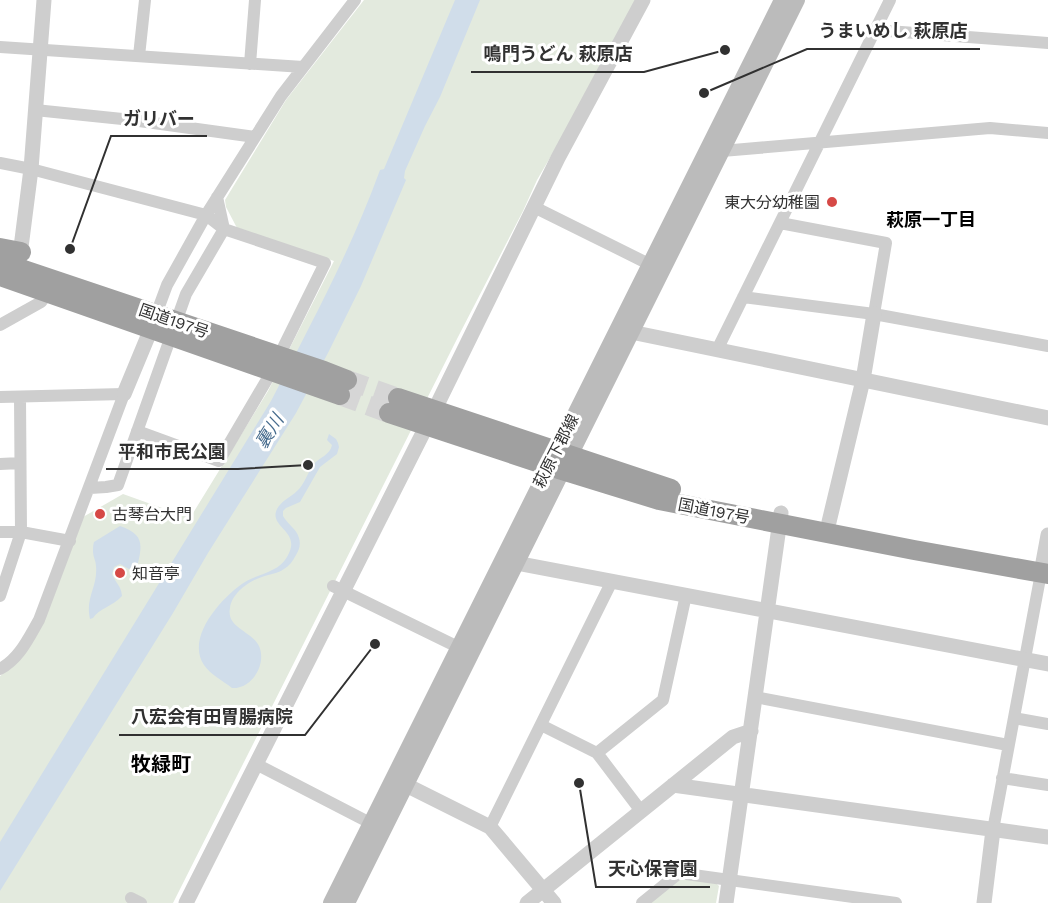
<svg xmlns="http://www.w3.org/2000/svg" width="1048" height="903" font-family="'Work Sans','Noto Sans JP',sans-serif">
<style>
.green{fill:#e3eade}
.water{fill:#d0ddea}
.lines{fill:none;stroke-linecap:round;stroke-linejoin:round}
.trunk-tunnel{stroke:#d6d6d6;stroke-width:20;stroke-dasharray:20 10;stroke-linecap:butt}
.minor{stroke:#cecece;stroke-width:12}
.tertiary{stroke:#cecece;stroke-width:15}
.secondary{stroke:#bbb;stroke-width:16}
.trunk{stroke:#a0a0a0;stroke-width:20}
.poi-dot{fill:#d64946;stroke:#fff;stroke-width:2}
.labels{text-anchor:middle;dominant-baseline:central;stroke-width:6;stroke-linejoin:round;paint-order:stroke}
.poi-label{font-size:16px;fill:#313131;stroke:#fff;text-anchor:start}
.street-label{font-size:16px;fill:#313131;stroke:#fff}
.neighbourhood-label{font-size:18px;font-weight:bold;fill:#000;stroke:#fff}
.water-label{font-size:18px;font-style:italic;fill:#466b8d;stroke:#fff}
.quarter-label{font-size:20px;font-weight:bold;fill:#000;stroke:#fff}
.leader{fill:none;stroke:#313131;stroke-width:2}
.callout-dot{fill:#313131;stroke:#fff;stroke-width:2}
.callout-label{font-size:18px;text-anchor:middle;font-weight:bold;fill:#313131;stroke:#fff;stroke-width:6;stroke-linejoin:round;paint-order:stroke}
</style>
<rect width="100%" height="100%" fill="#fff"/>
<!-- green -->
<path class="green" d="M364,0H637L579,108L537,180L523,211L458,337L173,903H0V676L15,665L83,517L123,494L190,518L268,391L334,261L237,228L226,207L225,200L286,100Z
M682,878L716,883L719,886L716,903H648Z"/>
<!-- water -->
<path class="water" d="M455,0H480L440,97L425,126L405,171L404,178L406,180L361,286L329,351L296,413L208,553L173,613L0,891V842L271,401C310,326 351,250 380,170L384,169Z
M329,434L336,439L338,443L339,447L337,454L320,467L300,502L286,508L283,511V516C288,525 296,528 299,538C301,545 299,550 296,555C293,561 289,566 284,569C277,574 269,574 262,577C249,581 232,593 230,608C226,628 252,631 259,646C267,664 252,689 232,688C223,681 210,674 204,665C185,637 223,596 245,582C258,574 279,572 287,557C303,531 268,528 277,509C281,501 291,497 297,491C305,484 307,473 314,464C320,457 330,455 332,445L327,440Z
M120,526C142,534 143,542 138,563L129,569L120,564L114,567L112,574C116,584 121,585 122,596C113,606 98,609 93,618L90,619C85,597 98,587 96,566C96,561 93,557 93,552C93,548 93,545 94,542Z"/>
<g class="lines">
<!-- trunk-tunnel -->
<path class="trunk-tunnel" d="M347,380L398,398
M340,395L389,413"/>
<!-- minor -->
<path class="minor" d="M875,30L1048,43
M0,47L303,67
M139,56L145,0
M250,64L255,0
M35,110L132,120L255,137
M718,149L722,151L990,128L1048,133
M0,163L31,169L206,215L224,229L325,263L279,356
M534,207L657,268
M780,223L886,243L874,314
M743,297L874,314L1048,346
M154,320L167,285L206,215L281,96L355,0
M0,325L41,302L48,293
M717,350L890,0
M0,397L124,394L39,620C28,639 19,659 0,669
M137,431L219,461L272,371
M0,464L20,463
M90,488L106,487L118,485L186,294L224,229L217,197
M0,532H21L70,541
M333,586L464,650
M0,596L21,532L20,397
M755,697L1008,745
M1014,718L1048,724
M541,725L597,753L641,811
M597,753L663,700L686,595
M256,764L378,827
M1002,778L1048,785
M490,827L612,581
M993,830L1041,573
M131,898L141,903
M642,903L679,873L896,903"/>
<!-- tertiary -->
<path class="tertiary" d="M19,263L31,169L44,0
M623,328L631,332L1048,418
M124,394L151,329
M435,409L558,158L643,0
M829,522L863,380L874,314
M516,563L1048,664
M1041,573L1048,535
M396,780L490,827L554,903
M673,785L1048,837
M186,903L427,425
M527,903L733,737L751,731
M726,903L781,513
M984,903L993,830"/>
<!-- secondary -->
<path class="secondary" d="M331,903L782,0
M347,903L797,0"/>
<!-- trunk -->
<path class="trunk" d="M0,248L21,252
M0,262L324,371L347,380
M0,276L340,395
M398,398L671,489
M389,413L549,466L659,500L914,550L1048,574"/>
</g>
<!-- markers -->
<g class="poi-dot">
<circle cx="832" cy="202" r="6"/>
<circle cx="100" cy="514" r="6"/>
<circle cx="120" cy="573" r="6"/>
</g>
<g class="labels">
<!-- poi labels -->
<g class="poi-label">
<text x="820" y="202" text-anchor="end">東大分幼稚園</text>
<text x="112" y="514">古琴台大門</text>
<text x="132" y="573">知音亭</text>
</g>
<!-- street labels -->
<g class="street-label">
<text transform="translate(174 321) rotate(19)">国道197号</text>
<text transform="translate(556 451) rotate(-63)">萩原下郡線</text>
<text transform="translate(714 511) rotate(11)">国道197号</text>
</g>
<!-- neighbourhood labels -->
<g class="neighbourhood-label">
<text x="931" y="219">萩原一丁目</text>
</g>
<!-- water labels -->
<g class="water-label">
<text transform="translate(269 431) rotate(-58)">裏川</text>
</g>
<!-- quarter labels -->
<g class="quarter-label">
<text x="161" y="764">牧緑町</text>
</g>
</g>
<!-- callouts -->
<path class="leader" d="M704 93L807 49H980M725 50L644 72H471M70 249L111 136H207M308 465L238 469H106M375 644L305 735H119M579 783L596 887H710"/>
<g class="callout-dot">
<circle cx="704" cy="93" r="6"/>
<circle cx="725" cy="50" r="6"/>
<circle cx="70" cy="249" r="6"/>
<circle cx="308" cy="465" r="6"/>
<circle cx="375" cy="644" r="6"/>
<circle cx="579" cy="783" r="6"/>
</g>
<g class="callout-label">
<text x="893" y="37">うまいめし 萩原店</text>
<text x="558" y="60">鳴門うどん 萩原店</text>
<text x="159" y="125">ガリバー</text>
<text x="172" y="458">平和市民公園</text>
<text x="212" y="723">八宏会有田胃腸病院</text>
<text x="653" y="875">天心保育園</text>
</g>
</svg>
